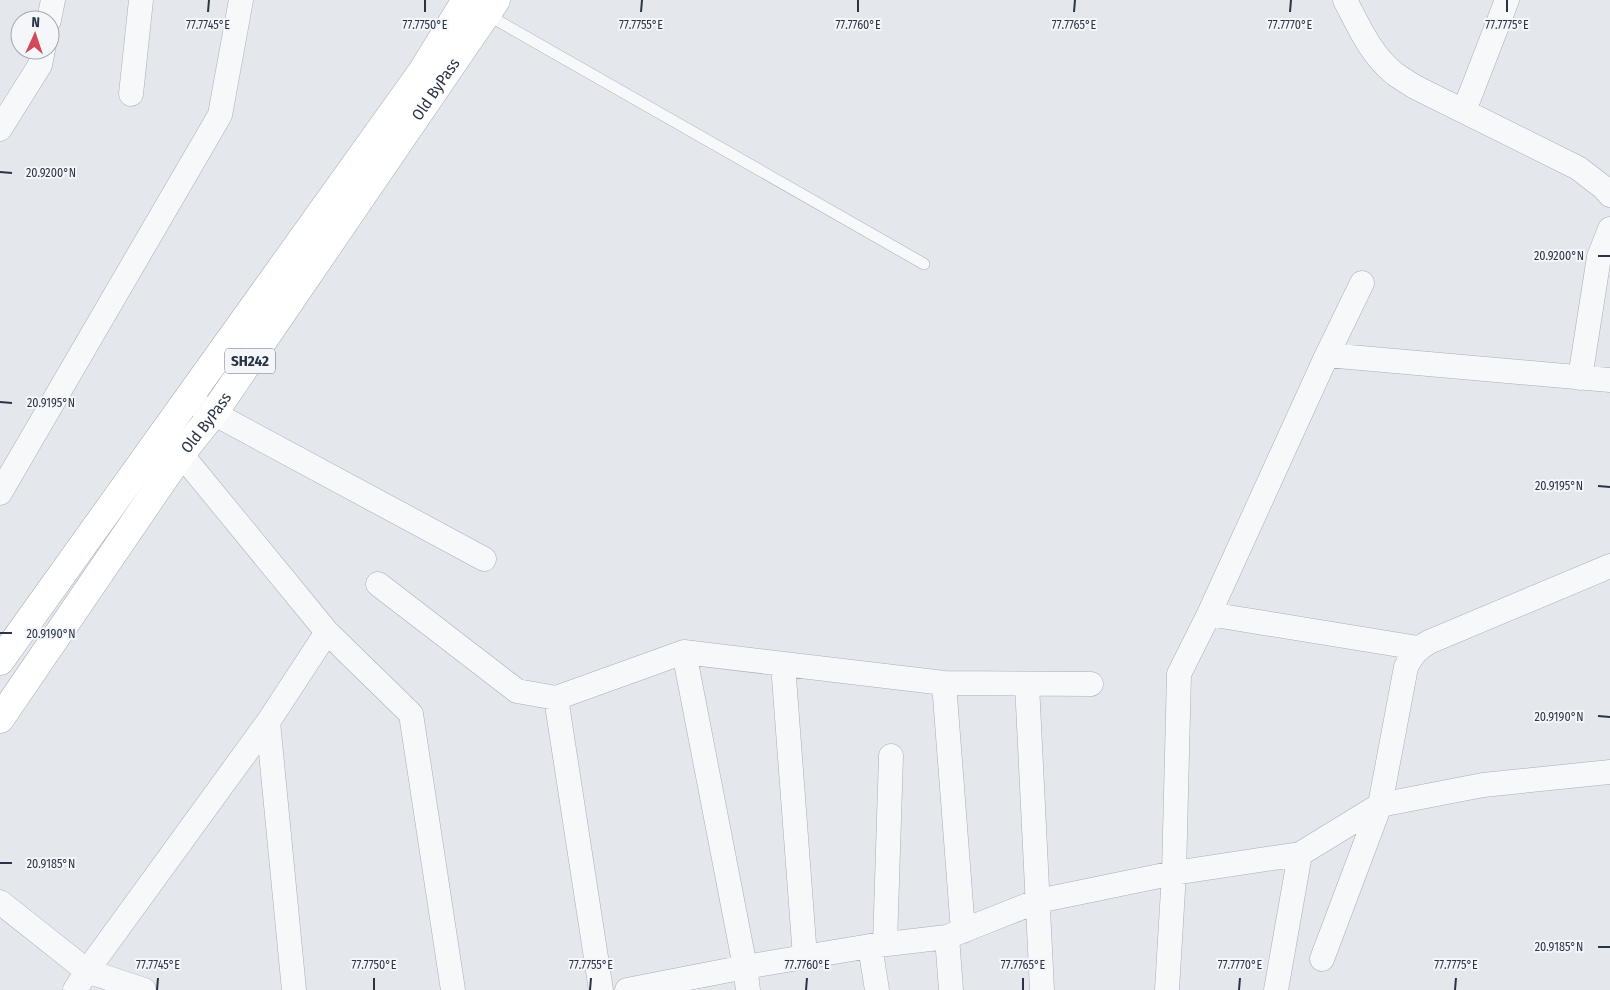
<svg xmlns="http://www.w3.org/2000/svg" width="1610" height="990" font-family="'Fira Sans Condensed',sans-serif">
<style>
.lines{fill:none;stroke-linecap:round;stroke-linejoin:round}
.lane-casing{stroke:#a9aeb7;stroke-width:12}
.street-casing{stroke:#a9aeb7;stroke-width:25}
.primary-casing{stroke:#a3abb8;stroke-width:29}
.lane{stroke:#f7f8fa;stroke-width:11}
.street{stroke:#f7f8fa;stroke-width:24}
.primary{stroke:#fff;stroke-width:28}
.ticks{fill:none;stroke:#2b3445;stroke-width:2}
.labels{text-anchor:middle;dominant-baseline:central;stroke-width:4;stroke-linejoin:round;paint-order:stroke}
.shield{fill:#f4f6f9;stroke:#676e7b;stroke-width:1}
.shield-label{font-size:15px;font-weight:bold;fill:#2b3445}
.street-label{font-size:16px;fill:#2b3445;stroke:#f4f6f9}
.ticks-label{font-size:12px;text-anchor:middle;fill:#2b3445;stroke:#f4f6f9;stroke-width:4;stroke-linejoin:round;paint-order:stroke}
</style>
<rect width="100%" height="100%" fill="#e4e7ec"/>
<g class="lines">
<defs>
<path id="lane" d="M486,14L924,264"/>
<path id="street" d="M1345,0C1359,27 1371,55 1395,74C1402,79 1409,83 1415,87L1578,168L1604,188L1610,195
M49,20L53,0
M131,94L141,0
M1464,111L1507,0
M0,129L40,65L43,50
M1327,355L1610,380
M1580,378L1599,257L1610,229
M187,399L484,559
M167,441L181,454L327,632L411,714L453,990
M0,493L220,115L241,0
M378,584L517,691L556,698L684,652L944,683L1091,684
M1209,614L1418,648
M684,652L745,967L748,990
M783,664L805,957
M944,683L963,931
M1027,684L1042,990
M556,698L601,990
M268,722L294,990
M0,902L87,971L144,990
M947,937L951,990
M885,944L891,756
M870,946L877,990
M1322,959L1380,805L1406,667C1412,655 1417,649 1429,642L1610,566
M75,990L87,971L268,722L327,632
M627,990L745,967L870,946L947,937L1038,901L1174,873L1300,854L1380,805L1483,785L1610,772
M1167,990L1174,873L1179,674L1209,614L1327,355L1362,283
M1276,990L1300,854"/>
<g id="primary">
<path d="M0,661L421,73L466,0"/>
<path id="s1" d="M0,719L181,454L213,414L496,0"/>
</g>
</defs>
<!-- lane casing -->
<use href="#lane" class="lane-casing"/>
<!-- street casing -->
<use href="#street" class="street-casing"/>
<!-- primary casing -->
<use href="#primary" class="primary-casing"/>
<!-- lane -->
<use href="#lane" class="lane"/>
<!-- street -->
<use href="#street" class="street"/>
<!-- primary -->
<use href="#primary" class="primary"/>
</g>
<!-- ticks -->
<path class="ticks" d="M208,12L209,0M425,12V0M641,12L642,0M858,12V0M1074,12L1075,0M1290,12L1291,0M1507,12V0M0,172L12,173M1598,256H1610M0,402L12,403M1598,486L1610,487M0,633H12M1598,716L1610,717M0,863H12M1598,947H1610M157,990L158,978M374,990V978M590,990L591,978M806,990L807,978M1023,990V978M1239,990L1240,978M1455,990L1456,978"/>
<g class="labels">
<!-- shield labels -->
<rect class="shield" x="225" y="348.5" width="50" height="25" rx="4"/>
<g class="shield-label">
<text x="250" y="361">SH242</text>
</g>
<!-- street labels -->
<g class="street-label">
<text stroke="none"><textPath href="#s1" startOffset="766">Old ByPass</textPath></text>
<text stroke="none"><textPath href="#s1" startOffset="361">Old ByPass</textPath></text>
</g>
</g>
<g class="ticks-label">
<text x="208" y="29">77.7745°E</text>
<text x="425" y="29">77.7750°E</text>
<text x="641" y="29">77.7755°E</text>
<text x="858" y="29">77.7760°E</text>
<text x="1074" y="29">77.7765°E</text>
<text x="1290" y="29">77.7770°E</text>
<text x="1507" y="29">77.7775°E</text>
<text x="51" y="177">20.9200°N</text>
<text x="1559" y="260">20.9200°N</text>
<text x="51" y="407">20.9195°N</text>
<text x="1559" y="490">20.9195°N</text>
<text x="51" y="638">20.9190°N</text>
<text x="1559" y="721">20.9190°N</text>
<text x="51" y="868">20.9185°N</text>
<text x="1559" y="951">20.9185°N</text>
<text x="158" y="969">77.7745°E</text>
<text x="374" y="969">77.7750°E</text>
<text x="591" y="969">77.7755°E</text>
<text x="807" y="969">77.7760°E</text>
<text x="1023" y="969">77.7765°E</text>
<text x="1240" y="969">77.7770°E</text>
<text x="1456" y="969">77.7775°E</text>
</g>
<!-- north arrow -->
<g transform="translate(35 35) rotate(3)"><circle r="24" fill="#f4f6f9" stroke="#a4a8b1"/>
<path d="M0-4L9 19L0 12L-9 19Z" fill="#d1495b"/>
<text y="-8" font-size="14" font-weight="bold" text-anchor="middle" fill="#2b3445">N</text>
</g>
</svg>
